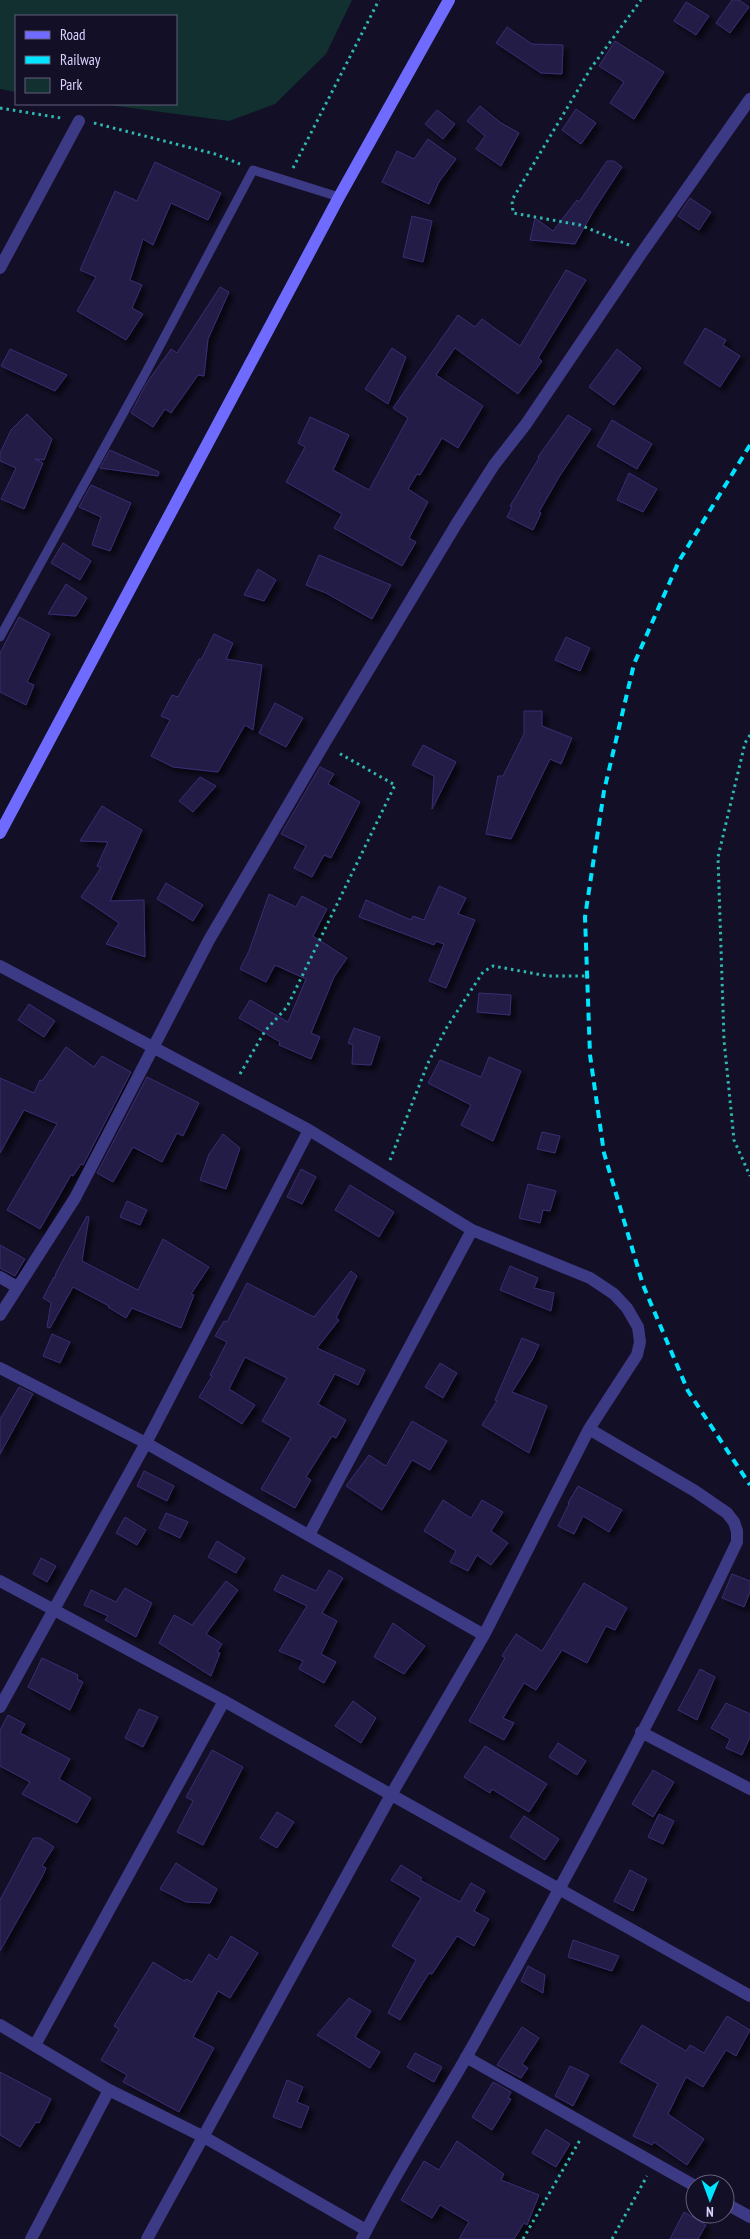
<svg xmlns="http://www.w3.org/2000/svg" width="750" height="2239" font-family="'PT Sans Narrow',sans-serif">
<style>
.green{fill:#12302f}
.building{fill:#241b47;stroke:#3b2d73;filter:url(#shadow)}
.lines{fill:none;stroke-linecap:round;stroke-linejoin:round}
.path{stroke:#2fb8b0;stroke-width:3;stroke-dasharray:2.5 4;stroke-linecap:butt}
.lane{stroke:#3d3a85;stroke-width:9}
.street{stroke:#3d3a85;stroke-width:12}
.secondary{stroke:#6f6bff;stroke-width:12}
.rail{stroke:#00e5ff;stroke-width:4;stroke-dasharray:8 6;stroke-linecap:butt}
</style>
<defs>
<filter id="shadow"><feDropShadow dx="4.5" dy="4.5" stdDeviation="2.5" flood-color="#0009"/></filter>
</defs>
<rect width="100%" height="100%" fill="#130f26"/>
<!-- green -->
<path class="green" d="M0,0H352L326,54L275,104L229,121L101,104H176V16H16V92L0,89Z"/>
<!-- building -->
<path class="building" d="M732,0H739L749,7L730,33L716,23Z
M686,2L709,16L696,35L674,21Z
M507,27L532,44L563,45L562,74L541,73L496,43Z
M615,41L664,72L634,119L610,103L624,82L599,66Z
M480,106L501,123L519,133L501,166L476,149L485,136L467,121Z
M576,109L596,123L581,144L562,130Z
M437,110L455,124L443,139L425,124Z
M428,139L456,159L439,182L429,204L382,182L397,151L414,159Z
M607,161H614L622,167L594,210L575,244L530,240L535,218L553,231L577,200L579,202Z
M155,162L221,193L208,220L171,203L153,245L143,239L130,280L142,285L132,308L143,314L126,340L77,311L96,277L80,270L115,191L137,201Z
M690,198L711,212L699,230L678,216Z
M412,216L432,221L423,262L403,257Z
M566,270L586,280L538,358L542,361L518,394L455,348L436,375L483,406L458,448L442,438L420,475L417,474L408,489L428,502L409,538L416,542L402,566L334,528L342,514L286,482L305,447L298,443L310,417L349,435L333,470L369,490L408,418L393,408L458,315L475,327L482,319L520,346Z
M220,287L229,292L208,339L204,376L198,375L171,413L165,409L153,427L131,413L146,384L171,349L177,353Z
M705,328L726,340L723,345L740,356L720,387L684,363Z
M392,348L406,357L388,404L365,389Z
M10,349L67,375L55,391L1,366Z
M617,349L641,368L614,405L589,387Z
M27,414L52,439L44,460L35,459L43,463L24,509L1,499L16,468L0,461V453L11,430Z
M568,415L591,429L559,477L539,512L541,513L533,530L507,517L512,507L510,506L539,458L538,457Z
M612,420L652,444L637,469L597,446Z
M110,450L159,472L158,476L100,468Z
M629,473L657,489L643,512L617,500Z
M91,485L131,503L110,551L92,545L101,517L79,507Z
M63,543L91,561L80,580L51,563Z
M319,555L391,585L372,619L326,593L306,585Z
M258,569L276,580L264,601L244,595Z
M66,584L87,598L76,616L48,614Z
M19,617L50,634L27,682L34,685L26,705L0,692V653Z
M214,634L233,643L226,659L262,665L253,730L245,725L218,772L173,767L151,756L170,720L161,716L172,695L178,697L199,659L201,660Z
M566,637L590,648L580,671L555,660Z
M275,703L303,718L286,747L259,733Z
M524,711H542V726L572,738L561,764L550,759L511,839L486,834L498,776H503L524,734Z
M423,745L456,762L432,809L434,776L412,765Z
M320,767L334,774L328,784L360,802L331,858L324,855L312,877L294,868L306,846L281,834Z
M200,777L216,786L193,812L179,801Z
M102,806L142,830L110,901L144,900L145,957L106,944L119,923L81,897L101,868L97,866L108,842L80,841Z
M166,883L203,905L193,921L157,899Z
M439,886L466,898L458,914L475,920L446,988L429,981L444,944L436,941L434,945L359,917L366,900L411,920L413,916L424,920Z
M269,894L296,907L302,896L327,909L313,936L347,958L334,977L311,1033L320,1037L311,1059L279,1045L280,1042L239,1018L250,1000L288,1022L306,979L275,965L266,982L240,969L249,951Z
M479,993L511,995L510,1015L477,1012Z
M29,1004L55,1021L44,1037L18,1020Z
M354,1028L380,1037L371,1065L352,1064L353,1045L348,1043Z
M66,1047L94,1067L102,1056L131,1072L83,1165L81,1164L73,1176L71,1175L40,1229L7,1210L57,1124L24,1110L0,1153V1078L34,1093L40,1080L42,1081Z
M489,1057L521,1071L493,1141L461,1125L471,1105L428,1083L440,1060L481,1077Z
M147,1077L199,1103L183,1136L177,1133L162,1162L133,1147L113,1182L97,1173Z
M542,1132L560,1136L555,1153L537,1149Z
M223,1134L240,1148L226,1189L200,1180L209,1154Z
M301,1169L316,1177L302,1204L287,1197Z
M528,1184L556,1191L550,1211L543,1210L540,1223L519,1218Z
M350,1185L394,1212L379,1237L335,1210Z
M127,1201L147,1210L140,1225L120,1217Z
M87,1216L89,1217L82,1261L138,1290L163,1239L209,1267L191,1294L194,1295L181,1328L132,1308L126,1318L108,1307L109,1306L73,1287L50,1328L47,1327L51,1303L43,1298L54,1277L55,1278L56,1273Z
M0,1245L25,1259L15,1276L0,1268Z
M510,1266L538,1278L534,1288L554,1293L551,1311L500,1290Z
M351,1271L357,1276L336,1318L339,1320L317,1348L365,1370L358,1385L335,1374L318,1404L346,1420L336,1438L332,1436L306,1477L311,1480L295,1508L261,1489L291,1438L262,1421L287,1378L245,1357L229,1389L255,1405L242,1424L199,1397L212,1376L210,1375L227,1342L215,1336L224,1321L227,1322L247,1283L314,1317Z
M52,1334L70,1342L60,1363L43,1356Z
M522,1338L539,1345L532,1360L512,1392L547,1406L529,1453L482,1425L497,1401L495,1400Z
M440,1363L457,1373L443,1398L425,1387Z
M19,1387L33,1394L0,1454V1419Z
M412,1421L447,1441L430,1470L412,1460L382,1510L346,1486L369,1455L386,1466Z
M144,1471L174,1486L167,1501L137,1486Z
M578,1486L622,1510L609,1532L583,1516L574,1534L558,1526L569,1504L568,1503Z
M443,1500L471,1518L482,1500L503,1512L491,1531L508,1543L491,1565L477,1555L468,1571L450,1562L456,1551L424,1531Z
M166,1513L188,1522L180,1538L159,1528Z
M125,1517L146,1530L137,1545L116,1533Z
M217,1541L245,1558L236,1573L208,1557Z
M41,1558L56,1566L47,1582L33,1574Z
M329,1570L343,1578L322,1613L337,1621L321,1654L336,1662L324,1683L299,1669L303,1661L279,1651L307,1606L274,1590L282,1575L316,1591Z
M732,1574L750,1581V1592L744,1607L722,1598Z
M226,1581L238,1590L206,1634L222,1644L217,1652L220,1653L211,1676L159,1643L174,1615L192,1625Z
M584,1583L627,1608L615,1630L606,1626L587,1663L562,1650L536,1690L524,1683L503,1718L514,1723L504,1740L469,1721L505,1658L502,1656L516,1634L542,1651Z
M125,1588L152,1603L136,1637L105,1620L108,1616L84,1605L91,1590L116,1602Z
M393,1623L425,1646L404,1674L374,1657Z
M42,1658L78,1675L77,1679L83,1682L70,1710L28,1687Z
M700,1669L715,1677L697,1720L678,1710Z
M353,1701L376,1718L361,1743L335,1726Z
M726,1703L750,1714V1737L742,1755L726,1748L730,1739L711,1728Z
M139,1709L158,1717L143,1747L125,1738Z
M8,1715L25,1724L20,1733L70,1759L59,1779L91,1798L77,1823L22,1794L30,1782L0,1766V1730Z
M558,1743L586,1761L577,1775L549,1757Z
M485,1746L547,1784L529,1812L492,1789L490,1793L464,1777Z
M212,1750L243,1767L203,1845L177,1832L193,1801L186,1797Z
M653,1770L674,1782L653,1817L632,1804Z
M277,1812L294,1822L277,1848L260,1838Z
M659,1814L674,1821L663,1844L648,1837Z
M524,1816L559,1839L545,1860L510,1837Z
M33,1838H40L54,1847L42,1866L46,1868L42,1877L0,1951V1900Z
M176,1863L217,1889L210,1903L186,1902L160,1889Z
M401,1865L422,1878L420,1880L460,1902L471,1883L485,1891L474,1911L489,1919L474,1946L457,1936L432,1974L429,1973L400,2020L388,2013L416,1960L392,1946L421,1898L391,1880Z
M630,1870L647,1879L633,1911L614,1901Z
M231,1936L258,1953L230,1998L218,1991L193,2037L214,2048L179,2112L123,2082L127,2075L101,2060L119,2029L114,2026L153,1962L184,1981L186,1979L192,1982L209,1954L217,1960Z
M573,1940L619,1956L612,1971L568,1957Z
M528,1966L545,1975L543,1993L521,1981Z
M349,1998L371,2011L355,2037L380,2052L370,2068L317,2035Z
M727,2016L750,2030L736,2056L726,2050L703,2087L686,2077L668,2114L704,2139L687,2165L654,2142L652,2145L633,2136L658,2084L620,2062L642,2025L686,2051L690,2045L704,2053Z
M522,2027L539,2038L522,2064L528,2068L521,2078L497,2065Z
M415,2053L442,2067L434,2082L407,2067Z
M570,2066L589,2075L573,2106L555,2096Z
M0,2072L51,2099L39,2123L36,2122L20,2147L0,2135Z
M287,2080L303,2087L297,2102L309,2107L301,2128L273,2117Z
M493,2082L511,2092L508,2098L511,2099L492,2130L472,2117Z
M546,2129L570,2144L556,2167L532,2153Z
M457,2141L504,2174L501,2180L539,2195L527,2225L524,2223L514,2239H459L469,2222L440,2205L432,2218L401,2200L424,2161L439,2170Z
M684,2212L706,2225L698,2239H670Z"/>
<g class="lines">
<!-- path -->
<path class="path" d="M0,108L61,118
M94,123L215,154L240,164
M293,168L379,0
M629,245L580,225L513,213L512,200L591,68L641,0
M750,735L745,743L718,857L724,1040L734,1140L750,1176
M240,1074L265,1031L287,1007L395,785L337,752
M390,1160L428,1063L447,1027L483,972L493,966L548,976H587
M523,2239L580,2140
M612,2239L647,2176"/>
<!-- lane -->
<path class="lane" d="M0,637L146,372L253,170L339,197"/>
<!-- street -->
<path class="street" d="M0,268L79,121
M0,966L309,1130L472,1230L590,1278L614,1294L627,1308L638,1327L640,1342L637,1355L589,1429L484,1635L391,1795L147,2239
M0,1277L17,1287
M0,1315L75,1198L209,940L324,744L457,523L494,465L526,424L643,251L750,99
M0,1368L146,1443L484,1635
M309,1535L472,1230
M0,1581L224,1701L750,1996
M0,1707L146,1443L309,1130
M641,1732L750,1789
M0,2025L109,2090L204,2137L366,2230
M35,2045L224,1701
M466,2057L695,2186
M725,2203L750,2217
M31,2239L109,2090
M362,2239C393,2176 432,2117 467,2056C561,1888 654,1717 737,1542V1531L734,1522L727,1513L695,1491L589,1429"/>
<!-- secondary -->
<path class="secondary" d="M0,833L339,197L449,0"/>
<!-- rail -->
<path class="rail" d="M750,445L679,561L634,664L604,791L585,917L590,1055L604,1153L643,1285L688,1391L750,1485"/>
</g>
<!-- legend -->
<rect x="15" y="15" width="162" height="90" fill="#130f26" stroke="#625e7d"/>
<rect x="25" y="31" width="25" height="8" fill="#6f6bff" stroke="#625e7d"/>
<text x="60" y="40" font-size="15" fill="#d9d4ff">Road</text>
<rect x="25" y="56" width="25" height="8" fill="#00e5ff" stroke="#625e7d"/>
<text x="60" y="65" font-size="15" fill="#d9d4ff">Railway</text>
<rect x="25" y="78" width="25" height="15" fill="#12302f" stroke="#625e7d"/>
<text x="60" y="90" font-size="15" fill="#d9d4ff">Park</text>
<!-- north arrow -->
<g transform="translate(710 2199) rotate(181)"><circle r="24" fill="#130f26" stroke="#625e7d"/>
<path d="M0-4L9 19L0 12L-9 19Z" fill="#00e5ff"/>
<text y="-8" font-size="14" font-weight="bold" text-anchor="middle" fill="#d9d4ff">N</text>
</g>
</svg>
